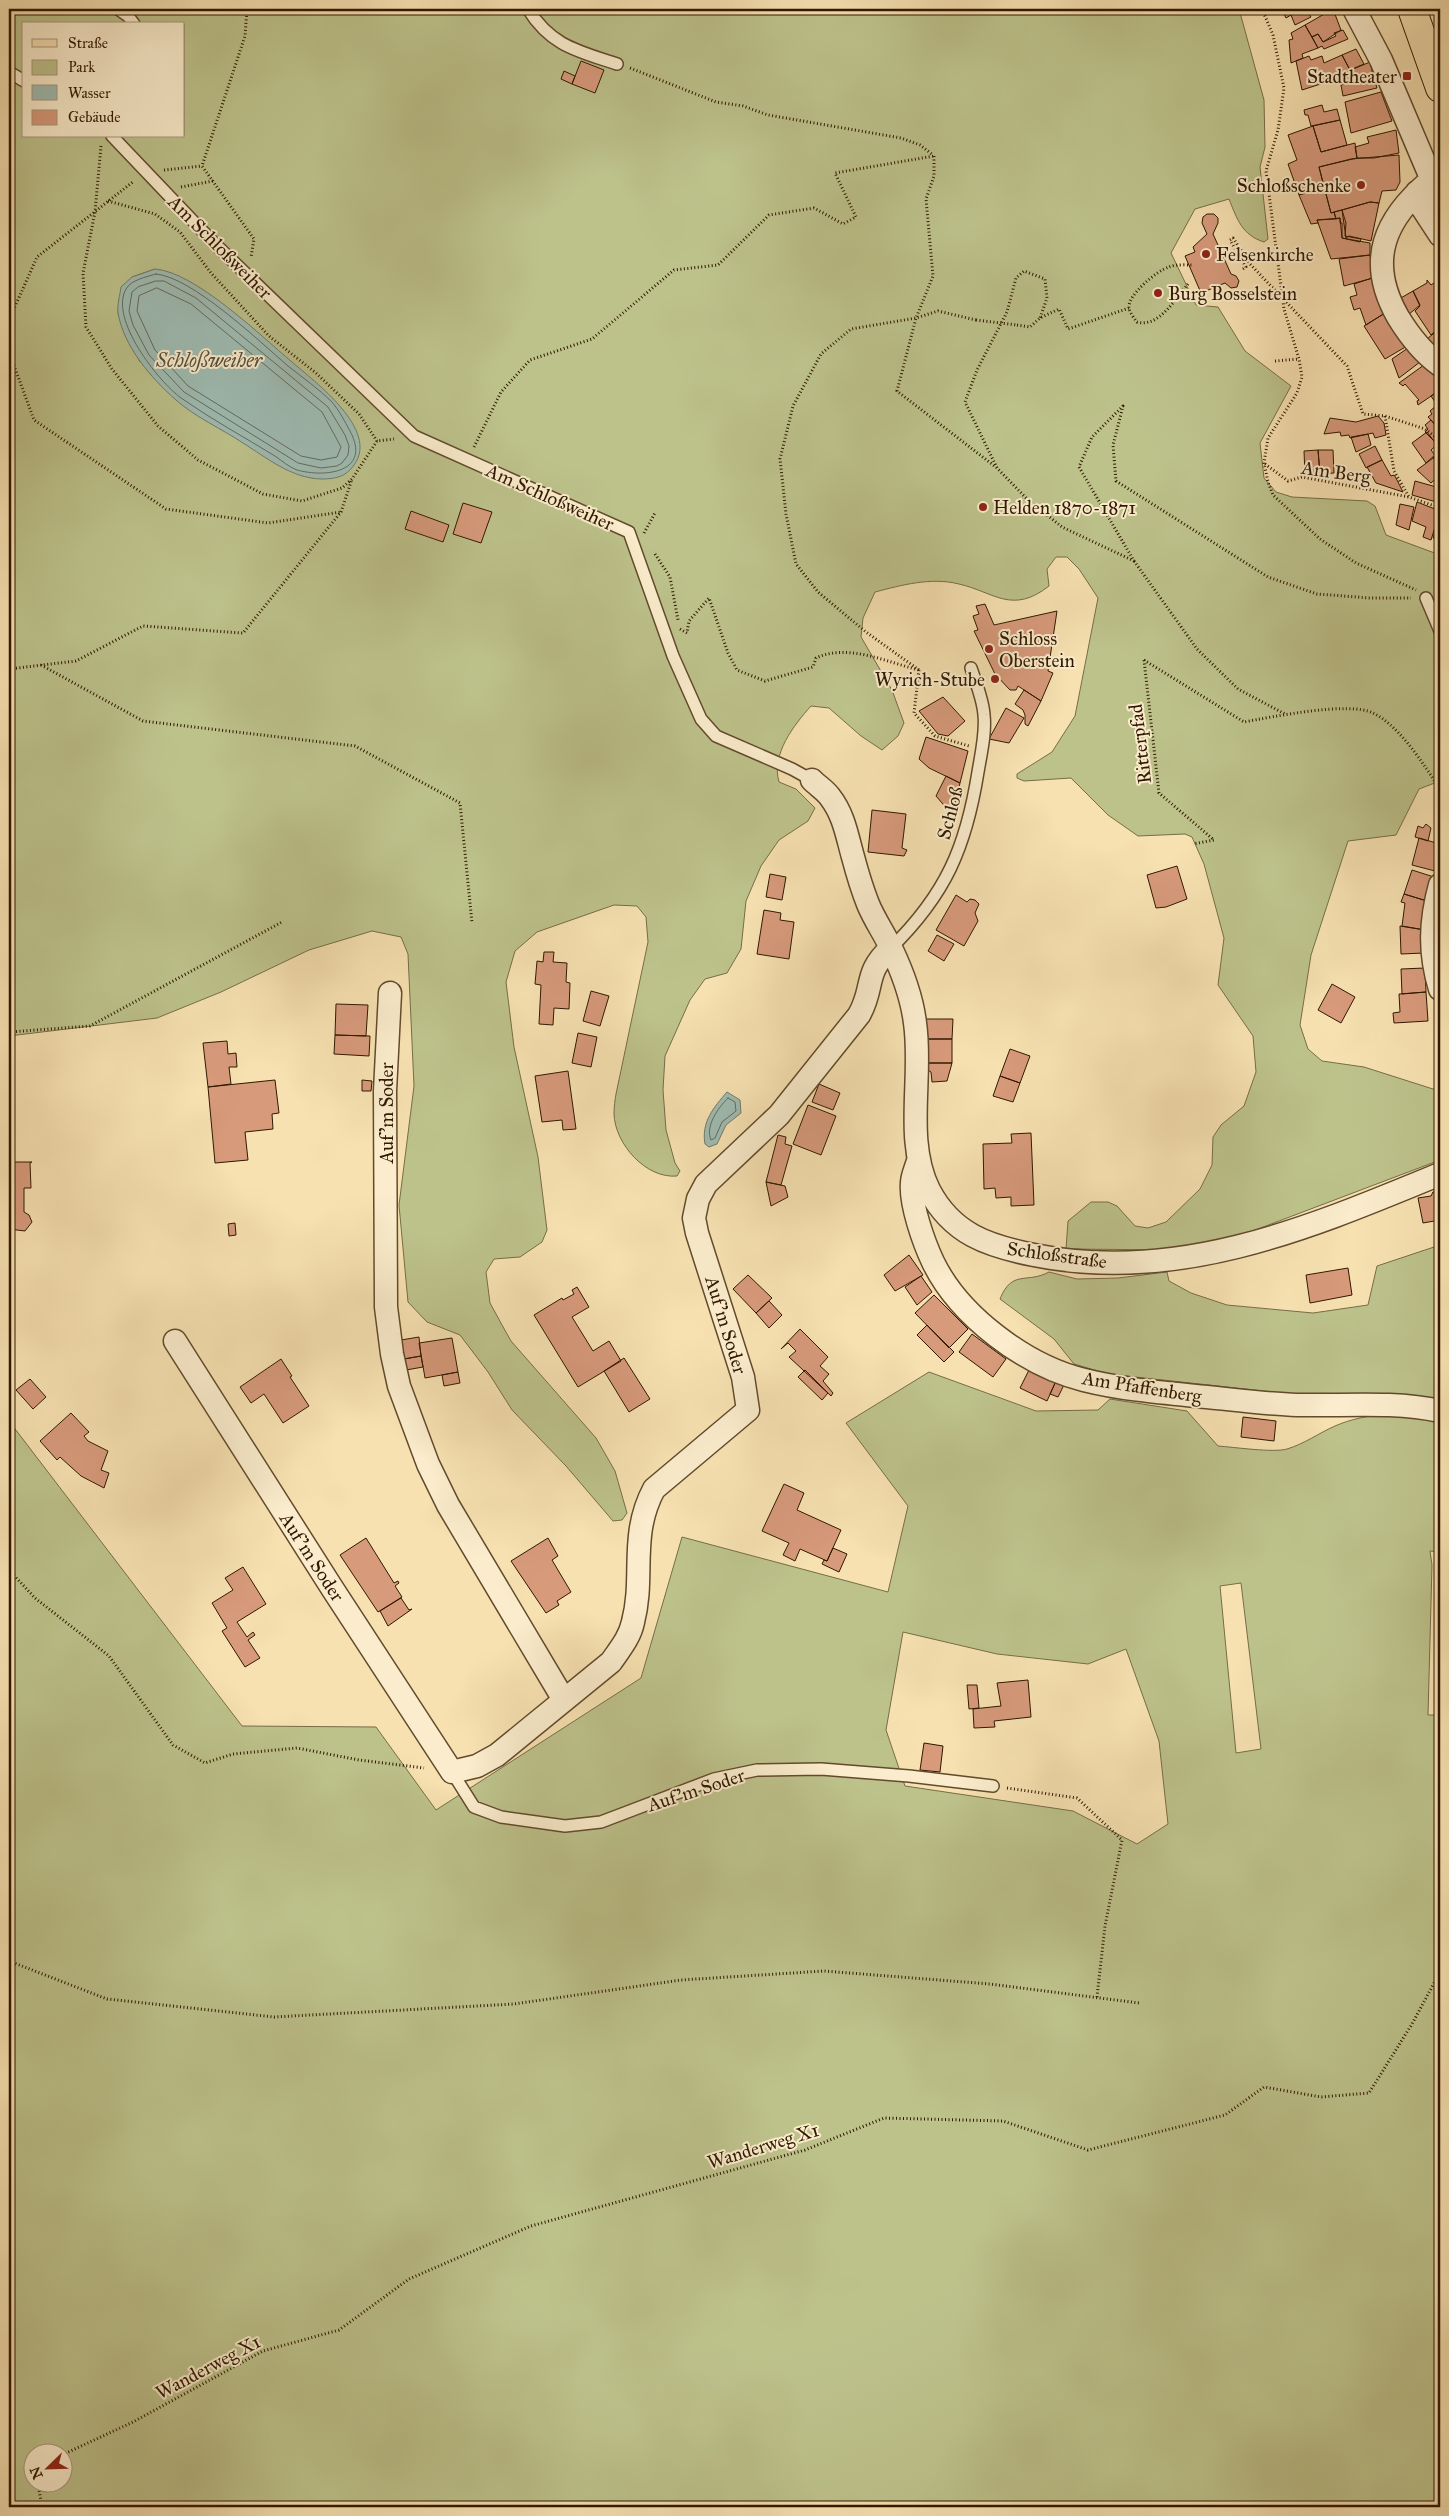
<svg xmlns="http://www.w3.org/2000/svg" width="1449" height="2516" font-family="'IM FELL Great Primer',serif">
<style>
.green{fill:#bdc28b;stroke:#766d46;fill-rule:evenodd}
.water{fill:#9ebcb3;stroke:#727a6b}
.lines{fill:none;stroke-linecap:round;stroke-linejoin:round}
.shore{stroke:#676a5a;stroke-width:1}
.building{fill:#d79a7b;stroke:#301800}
.lane-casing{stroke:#624a2c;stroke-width:14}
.street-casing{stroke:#624a2c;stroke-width:25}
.primary-casing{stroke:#301800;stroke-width:30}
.path{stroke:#301800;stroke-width:3;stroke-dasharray:1 2.5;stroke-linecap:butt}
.lane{stroke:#faeccc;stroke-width:11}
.street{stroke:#faeccc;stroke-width:22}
.primary{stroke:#f7e1b1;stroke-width:28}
.path-bridge{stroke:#301800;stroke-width:3;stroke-dasharray:1 2.5;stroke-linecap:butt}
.poi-dot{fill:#8f2418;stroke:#faeccc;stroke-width:2}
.labels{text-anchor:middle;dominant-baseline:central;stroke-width:4;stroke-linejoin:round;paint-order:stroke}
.poi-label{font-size:19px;fill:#301800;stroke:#faeccc;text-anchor:start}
.street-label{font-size:19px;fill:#301800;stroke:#faeccc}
.water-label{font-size:20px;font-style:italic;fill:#56513f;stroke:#faeccc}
</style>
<rect width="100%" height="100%" fill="#f7e1b1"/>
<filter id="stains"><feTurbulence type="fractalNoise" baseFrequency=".004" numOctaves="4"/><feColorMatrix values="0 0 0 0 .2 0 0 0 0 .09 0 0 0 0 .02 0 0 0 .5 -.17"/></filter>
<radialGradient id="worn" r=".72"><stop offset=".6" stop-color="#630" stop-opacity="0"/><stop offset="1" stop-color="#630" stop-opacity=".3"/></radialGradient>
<!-- green -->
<path class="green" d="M9,9H1239L1264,100L1265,147L1260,167L1268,239L1264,242C1242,235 1237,219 1229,199L1195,209L1171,253L1196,305L1218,307L1245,351L1291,386L1260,443L1264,478L1276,492L1292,497L1367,501L1375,506L1386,535L1440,555V781L1419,789L1396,835L1348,841L1311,955L1300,1025L1308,1049L1322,1061L1364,1067L1433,1089H1440V1160L1250,1232L1182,1250L1066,1249L1068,1221L1091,1202H1108L1117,1206L1135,1226L1148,1228L1166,1222L1200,1189L1212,1165L1213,1137L1221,1125L1244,1106L1256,1072L1253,1036L1218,985L1224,938L1204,864L1192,837L1185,834L1138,836L1108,815L1071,778L1024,781L1017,778V774L1052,752L1075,716L1098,598L1079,569L1067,557H1056L1047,569L1049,586C1012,615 994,592 959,584C931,577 902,585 875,592L863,618L861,637L892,690L904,723L898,736L882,750L861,736L829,708L811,706C794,725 771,754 779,782L796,789L815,808L808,821L779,840L761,866L746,901L741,949L727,973L705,979L690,1000L665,1056L663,1090L666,1130L675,1163L680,1171L677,1176C646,1179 615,1144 614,1114C614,1107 615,1100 616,1094L648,942L646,917L637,906L614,905L537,932L515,951L506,982L514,1047L538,1157L547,1230L542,1242L520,1257L494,1259L486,1272L490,1303L502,1325L511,1341L596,1438L615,1471L627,1513L622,1520L613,1521L566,1466L512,1410L488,1372L460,1335L427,1322L408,1302L399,1205L414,1086L408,954L401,937L372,931L309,950L221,992L157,1018L9,1036ZM24,24H184V136H24ZM155,269L140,362L123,329L118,312L132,277Z
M1440,1245V1400L1336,1399L1108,1374L1074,1364L1054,1339L1000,1299C1012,1269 1027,1284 1049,1272L1077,1279L1118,1278L1167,1272L1169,1281L1191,1293L1227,1305L1313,1313L1368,1305L1377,1266Z
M929,1372L1036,1411L1098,1410L1110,1399L1187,1411L1218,1446C1233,1447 1274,1453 1287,1449C1304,1444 1319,1433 1335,1426C1367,1412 1408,1411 1440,1422V1552L1430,1551L1432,1565L1428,1715H1440V2507H9V1421L242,1726L376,1727L436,1810L641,1678L682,1537L888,1592L908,1506L846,1423ZM1241,1583L1261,1749L1236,1753L1220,1586ZM903,1632L997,1654L1088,1664L1126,1649L1159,1741L1168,1824L1137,1844L1073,1811L905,1786L886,1730ZM32,2454H62V2484H32Z"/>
<!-- water -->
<path class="water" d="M155,269C195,272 260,335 292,362C315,382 380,430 354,465C346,477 335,479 321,479C291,478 267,458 243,443C222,429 195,417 176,400C151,378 124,347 118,313C117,305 120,295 121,287L132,277Z
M727,1092L740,1100L741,1113L726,1125L717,1144L709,1147L705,1144C701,1122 714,1107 727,1092Z"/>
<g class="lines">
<!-- shore -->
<path class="shore" d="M156,274C192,277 259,341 288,366C303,378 319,389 332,402C339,410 345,422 350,431C372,472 326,478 297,470C289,467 282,461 275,456C244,437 211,419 181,398C158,381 109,319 126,289C131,280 146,277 156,274Z
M156,281H164L196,298L328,407L345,435L349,446L348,455L342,463L337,466L321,468L298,463L184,392L149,355L133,325L129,311L132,292L138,287Z
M157,288L191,304L322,412L341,447L337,457L321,460L301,456L188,386L155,350L137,311L139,296Z
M728,1098L735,1102L736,1111L722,1122L715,1138L711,1140C705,1126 718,1108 728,1098Z"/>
</g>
<!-- building -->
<path class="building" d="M1293,9H1306L1311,17L1295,25L1291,15L1286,18L1284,14Z
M1333,9L1341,30L1323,42L1318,34L1312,37L1305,25Z
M1305,25L1318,48L1302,54L1303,58L1291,63L1289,40L1293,39L1291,33Z
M1343,30L1348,39L1324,49L1322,46L1318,48L1312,37L1318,34L1323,42L1336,36L1334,33Z
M1356,49L1364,64L1350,70L1342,55Z
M1342,55L1350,70L1339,75V78L1302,90L1296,61L1309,56L1311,60L1322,56L1324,63Z
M581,61L604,70L595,93L572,84Z
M1370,62L1373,75L1341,85L1339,75Z
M564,71L575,76L572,84L561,79Z
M1373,75L1377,88L1343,96L1341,85Z
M1381,92L1392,121L1351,133L1345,102Z
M1322,105L1324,112L1337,109L1340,120L1311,126L1308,115H1305L1304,110Z
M1340,120L1347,145L1321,152L1313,126Z
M1313,126L1321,152L1355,143L1357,158L1319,167L1324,187L1299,195L1288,164L1297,160L1288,135Z
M1396,130L1399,153L1374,158H1357L1355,147L1369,143L1367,137Z
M1399,155L1400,182L1396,190L1382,191L1379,203L1370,202L1331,213L1319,167L1351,159Z
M1324,187L1331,213L1334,212L1336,219L1317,220L1318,223L1311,224L1299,195Z
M1370,202L1379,203L1371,241L1349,236L1346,238L1342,210Z
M1342,210L1346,223L1345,236L1361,239L1360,242L1342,238V223H1340V218L1336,219L1334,212Z
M1207,214H1214L1218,218V223L1213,234L1231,274L1236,276L1239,281L1237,287L1231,288L1225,283L1201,293L1185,256L1195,252L1193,247L1207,234L1202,223L1203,217Z
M1340,218L1342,238L1370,243V255L1331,259L1317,220Z
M1370,255L1373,278L1344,286L1339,259Z
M1375,277L1385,313L1366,325L1360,308L1354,310L1350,297L1357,295L1354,284Z
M1440,279V327L1431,335L1415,311L1420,306L1413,291L1427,283V280L1431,285Z
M1413,291L1420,305L1408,315L1399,299Z
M1385,313L1407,346L1385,359L1364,326Z
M1439,329H1440L1439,352L1427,339Z
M1408,348L1420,362L1399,378L1392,359Z
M1424,365L1440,380V390L1418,405L1417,401L1419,400L1405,384L1403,386L1399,383Z
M1440,390V430L1428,417L1432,414L1430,411L1437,405L1431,396Z
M1378,416L1384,423L1386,435L1375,438L1373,433L1350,438L1349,435L1341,436L1340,432L1324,434L1330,418L1356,422Z
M1431,420L1440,430V435L1434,441L1425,432L1428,429L1425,425Z
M1427,432L1437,445L1431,450L1435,455L1426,463L1412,443Z
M1368,434L1371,445L1356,452L1351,437Z
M1375,446L1382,460L1366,468L1359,454Z
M1318,450L1320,474H1305L1304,451Z
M1318,450H1333L1334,473L1320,474Z
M1440,450V463L1433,457Z
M1433,458L1440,464V475L1431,483L1417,470Z
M1382,460L1391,476L1394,475L1396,478L1403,492L1376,483L1367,467Z
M1415,481L1440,488V503L1412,495Z
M1417,502L1440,511L1431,540L1423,537L1426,527L1412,521Z
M463,503L492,512L481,543L453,534Z
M1400,504L1414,507L1409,530L1396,525Z
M411,511L449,525L443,542L405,529Z
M1436,527L1440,528V540L1433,538Z
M985,604L994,625L1057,611L1048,671L1053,673L1041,701L1018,686L1016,690H1010L995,674L974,631L978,630L973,616L979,614L976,606Z
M1024,690L1041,701L1028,726L1025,724V715L1023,710L1015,704Z
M943,697L965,721L948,736L938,734L919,711Z
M1006,708L1024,718L1009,743L989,739Z
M926,737L968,751L960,783L929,768L919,759Z
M946,776L960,783L954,807L948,810L936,796Z
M872,810L906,814L902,848L907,850L904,856L868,852Z
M1426,824L1431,828L1428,841L1415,837L1418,826L1423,828Z
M1419,838L1440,844L1435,871L1412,865Z
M1177,866L1187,899L1166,907L1156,908L1147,875Z
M1412,870L1434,877L1427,901L1404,894Z
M770,874L786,877L782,900L766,897Z
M1404,894L1427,901L1425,930L1402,926L1405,903L1401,902Z
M956,895L967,902L970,899L975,900L979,904L975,913L978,921L964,946L936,930Z
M764,910L781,913L780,920L794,922L789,959L757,954Z
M1400,926L1425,930L1424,953L1401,954Z
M937,935L954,944L944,961L928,951Z
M544,952H554L553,962L567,963L566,982L570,983L569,1009L554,1008L553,1025L539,1024L541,985L535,984L537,961L543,962Z
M1425,968L1426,992L1402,994L1401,969Z
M1332,984L1355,997L1341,1023L1318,1010Z
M591,991L609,996L600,1026L583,1021Z
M1426,992L1428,1021L1394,1023L1393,1013L1400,1012L1399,994Z
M336,1004L368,1005L366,1036L335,1035Z
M926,1019H953L952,1039H926Z
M578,1033L597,1037L591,1067L572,1063Z
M335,1035L370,1036L369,1056L334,1054Z
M926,1039H952V1063H926Z
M227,1041L228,1054L236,1053L237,1067H229L231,1084L208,1087L203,1043Z
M1010,1049L1030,1056L1020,1083L1000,1076Z
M926,1063H952L947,1081L932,1082L931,1072L926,1069Z
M568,1071L576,1129L563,1130L562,1120L542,1122L535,1076Z
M1000,1076L1020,1083L1013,1102L993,1096Z
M275,1080L279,1113L272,1114L273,1129L245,1132L248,1160L215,1163L208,1087Z
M362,1080L372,1081L371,1091H362Z
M819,1084L840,1093L833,1110L812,1102Z
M808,1105L836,1116L821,1155L793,1144Z
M1031,1133L1034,1205L1011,1206V1197L996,1198L995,1188L984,1189L983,1144L1012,1143L1011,1134Z
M778,1135L786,1137L785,1144L792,1146L781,1185L766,1182Z
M9,1162H32L30,1163L31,1188H24V1212L29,1215L32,1222L25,1231L9,1229Z
M766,1182L785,1186L788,1197L771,1206Z
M1439,1191L1440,1220L1423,1223L1418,1198L1431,1196L1433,1192Z
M235,1223L236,1235L229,1236L228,1224Z
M909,1255L923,1275L895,1291L884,1275Z
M1348,1268L1352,1295L1310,1303L1306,1275Z
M748,1275L772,1298L756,1313L733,1289Z
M921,1276L932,1292L917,1305L905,1287Z
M577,1287L589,1307L572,1317L593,1351L609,1341L621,1361L578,1387L534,1315L562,1298L563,1300L574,1294L572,1290Z
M934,1295L968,1329L949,1348L915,1313Z
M769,1301L782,1315L769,1328L756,1313Z
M927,1325L954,1352L944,1362L917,1335Z
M800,1329L828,1357L820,1366L829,1374L823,1381L833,1393L831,1396L789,1357L796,1351L788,1343L781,1349Z
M972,1334L1006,1359L993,1377L959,1352Z
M419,1337L421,1356L404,1359L401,1340Z
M452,1338L458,1372L425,1378L419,1343Z
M421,1356L423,1367L406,1370L404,1359Z
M624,1358L650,1399L629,1412L604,1371Z
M281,1359L292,1376L290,1377L309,1406L283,1423L264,1394L251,1403L240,1387Z
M1030,1368L1056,1381L1047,1401L1020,1388Z
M805,1370L828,1393L822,1400L798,1377Z
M458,1372L460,1383L444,1386L442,1375Z
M30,1379L46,1397L33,1409L16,1390Z
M1056,1381L1064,1385L1058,1397L1050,1394Z
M71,1413L89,1432L84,1436L88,1441L108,1451L101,1470L109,1473L104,1488L81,1476L60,1457L57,1460L40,1441Z
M1243,1417L1276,1421L1274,1441L1241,1437Z
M784,1484L804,1493L797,1510L841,1530L827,1561L800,1549L795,1561L783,1555L789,1543L762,1531Z
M366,1538L394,1583L398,1581L399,1583L395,1586L402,1597L378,1612L340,1555Z
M548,1538L558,1556L552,1560L571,1592L557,1601L559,1605L546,1613L511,1561Z
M833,1548L847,1554L839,1572L822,1564L824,1560L827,1561Z
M243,1567L266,1604L237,1622L247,1637L253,1632L255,1635L248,1640L260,1658L245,1667L222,1631L227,1628L212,1603L233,1590L225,1578Z
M401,1598L409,1610L412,1609L388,1626L380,1611Z
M1028,1680L1031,1717L994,1721L995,1727L974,1728L973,1709L1001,1706L997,1683Z
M967,1685H977L979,1708L969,1709Z
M924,1743L943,1746L940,1772L920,1770Z"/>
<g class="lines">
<defs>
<path id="lane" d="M118,9L128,16L134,24
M528,9C551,46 578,51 617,64
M9,72L24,81
M112,136L213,242L414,436L629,532L673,656L701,719L716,736L792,769L812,780
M1426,598L1440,631
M891,948C946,894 966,847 978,772C981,754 986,733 984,715C983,699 976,683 971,668
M452,1772L474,1807L501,1817L565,1826L601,1822L714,1779L757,1770L821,1769L909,1776L993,1786"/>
<path id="street" d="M1354,9L1381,60L1440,199
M1431,180C1384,219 1366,261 1398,317C1409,335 1423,353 1440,365
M1417,192L1423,209L1440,235
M812,780C818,786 826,791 830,797C844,815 847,836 853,857C857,872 862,889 868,904C874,919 884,933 891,948C902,971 912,998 915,1023C923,1077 904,1140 929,1190C952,1234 988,1246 1034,1255C1178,1284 1309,1228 1440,1174
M1440,885C1430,921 1429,953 1440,989
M390,993L385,1091L386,1307L392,1354L399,1386L428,1464L448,1505L564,1700
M918,1161C916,1168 912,1176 912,1183C910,1204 924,1243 933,1262C959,1316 1026,1366 1084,1380C1124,1390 1166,1393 1207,1397C1237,1400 1267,1404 1297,1405C1344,1406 1394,1401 1440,1411
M175,1341L332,1588L452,1772L477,1766L497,1755L611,1662C620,1649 630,1637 633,1622C645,1576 629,1536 654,1489L748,1410L743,1377L697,1233L694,1218L698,1199L706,1184L779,1115L859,1015C875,987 863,973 891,948"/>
<path id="primary" d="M1412,9L1440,88"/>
</defs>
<!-- lane casing -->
<use href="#lane" class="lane-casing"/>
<!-- street casing -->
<use href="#street" class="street-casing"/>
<!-- primary casing -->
<use href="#primary" class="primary-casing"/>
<!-- path -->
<path class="path" d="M247,9L245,36L202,166L254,239L251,257
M1262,9L1273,35L1284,88L1278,130L1266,171L1284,309L1299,359L1302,377L1297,393L1268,438L1264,463L1268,482L1273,495L1320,539L1356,563L1416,590
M630,68L716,102L743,106L768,115L901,138L920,145L933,155
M101,146L95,212L83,273L86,327L112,369L158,426L198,460L263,494L302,501L342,488L352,479L377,441L394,439
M934,156V176L926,199L933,276L916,318L897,391L997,468L1026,498L1062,527L1134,561L1079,467L1092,437L1123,406L1113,445L1116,481L1268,577L1317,594L1370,598H1411
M164,170L202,166
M181,187L213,181
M108,201L155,214L180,232L211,273L269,336L316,373L359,414L377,441
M1243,269L1246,267L1230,240L1233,238L1250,264L1347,366L1363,414L1385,416L1425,429L1440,440
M1188,284C1175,299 1159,328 1137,322C1134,318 1130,313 1129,308C1127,295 1158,270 1169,267C1176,264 1186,265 1193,265
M9,320L37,257L134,181
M1017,325L1030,327L1040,318L1059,309L1068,329L1129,308
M9,352L34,420L166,509L268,523L341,512
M1275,361L1299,359
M1385,416L1394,471L1409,497
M474,447L501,392L530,360L592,339L674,270L718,265L769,215L814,208L843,224L856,217L835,173L934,156
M1265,464L1288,481L1302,477L1409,497L1440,508
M997,468L965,402L977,370L1007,312L1016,278L1024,271L1045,279L1047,298L1040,318
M644,533L655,513
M655,554L670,577L678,620
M1134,561L1197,649L1238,689L1285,714
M680,629L687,633L689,621L709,598L728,653L737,670L765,681L813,667L816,658C848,643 886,662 919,670
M1144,660L1244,722C1272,717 1349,701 1373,713C1400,726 1424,765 1440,789
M1144,660L1159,793L1214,840L1193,844
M41,665L143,721L355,746L460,803L472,923
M9,669L76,661L143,626L243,633L341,512L352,479
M919,670L866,632L818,592L796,564L786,514L780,459L793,406L821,354L851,329L916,318L938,311L976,320
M919,670L914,713L935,736L969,746
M9,1032L90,1026L282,922
M9,1570L35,1598L109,1656L173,1745L205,1763L233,1754L297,1748L359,1760L424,1768
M1007,1788L1077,1798L1122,1840L1105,1926L1097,1997
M9,1961L107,1999L274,2017L514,2004L681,1980L824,1971L990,1984L1139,2003
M62,2455L133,2422L263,2351L339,2330L409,2279L531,2226L805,2150L884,2118L1003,2121L1088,2150L1225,2115L1264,2087L1321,2097L1369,2093L1412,2024L1440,1972
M38,2484L42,2507"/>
<!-- lane -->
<use href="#lane" class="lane"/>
<!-- street -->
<use href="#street" class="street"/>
<!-- primary -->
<use href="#primary" class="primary"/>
<!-- path-bridge -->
<path class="path-bridge" d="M976,320L1017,325"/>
</g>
<!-- markers -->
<g class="poi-dot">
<rect x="1402" y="71" width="10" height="10" rx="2.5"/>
<circle cx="1361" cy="185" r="5"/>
<circle cx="1206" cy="254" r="5"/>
<circle cx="1158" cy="293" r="5"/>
<circle cx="983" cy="507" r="5"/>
<circle cx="989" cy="649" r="5"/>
<circle cx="995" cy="679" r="5"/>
</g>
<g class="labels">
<!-- poi labels -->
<g class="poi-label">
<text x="1397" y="76" text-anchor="end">Stadtheater</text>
<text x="1351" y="185" text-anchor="end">Schloßschenke</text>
<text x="1216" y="254">Felsenkirche</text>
<text x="1168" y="293">Burg Bosselstein</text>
<text x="993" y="507">Helden 1870-1871</text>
<text x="999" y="638">Schloss<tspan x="999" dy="22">Oberstein</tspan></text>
<text x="985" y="679" text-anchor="end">Wyrich-Stube</text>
</g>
<!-- street labels -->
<g class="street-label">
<text transform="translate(220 247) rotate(45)">Am Schloßweiher</text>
<text transform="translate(1336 472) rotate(8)">Am Berg</text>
<text transform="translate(550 497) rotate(24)">Am Schloßweiher</text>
<text transform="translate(1140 744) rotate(-97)">Ritterpfad</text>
<text transform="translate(950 813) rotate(-75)">Schloß</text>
<text transform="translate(386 1113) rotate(-90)">Auf'm Soder</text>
<text transform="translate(1057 1255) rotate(8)">Schloßstraße</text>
<text transform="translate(726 1325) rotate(73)">Auf'm Soder</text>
<text transform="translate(1142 1387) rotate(9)">Am Pfaffenberg</text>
<text transform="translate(312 1557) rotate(57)">Auf'm Soder</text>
<text transform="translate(696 1790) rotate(-18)">Auf'm Soder</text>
<text transform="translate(763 2146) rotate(-17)">Wanderweg X1</text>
<text transform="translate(208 2367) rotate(-28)">Wanderweg X1</text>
</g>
<!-- water labels -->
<g class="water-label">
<text x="209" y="360">Schloßweiher</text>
</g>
</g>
<!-- margin -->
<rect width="1449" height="2516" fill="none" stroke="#f7e1b1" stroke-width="30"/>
<rect x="10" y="10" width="1429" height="2496" fill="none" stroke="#301800" stroke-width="2.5"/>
<rect x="15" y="15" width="1419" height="2486" fill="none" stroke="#301800"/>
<!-- legend -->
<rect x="22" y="22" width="162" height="115" fill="#faeccc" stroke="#a9977a"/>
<rect x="32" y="39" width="25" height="8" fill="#f7e1b1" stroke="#a9977a"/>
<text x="68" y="48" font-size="15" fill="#301800">Straße</text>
<rect x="32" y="60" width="25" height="15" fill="#bdc28b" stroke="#a9977a"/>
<text x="68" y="72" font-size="15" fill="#301800">Park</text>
<rect x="32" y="85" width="25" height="15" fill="#9ebcb3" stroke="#a9977a"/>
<text x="68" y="98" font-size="15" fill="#301800">Wasser</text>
<rect x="32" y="110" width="25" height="15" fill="#d79a7b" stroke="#a9977a"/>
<text x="68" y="122" font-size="15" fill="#301800">Gebäude</text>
<!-- north arrow -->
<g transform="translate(48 2468) rotate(247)"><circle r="24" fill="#faeccc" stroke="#a9977a"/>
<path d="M0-4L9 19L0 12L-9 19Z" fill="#8f2418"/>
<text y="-8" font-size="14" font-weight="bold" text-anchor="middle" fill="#301800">N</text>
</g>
<rect width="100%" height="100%" filter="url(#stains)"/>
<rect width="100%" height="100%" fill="url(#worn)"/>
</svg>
